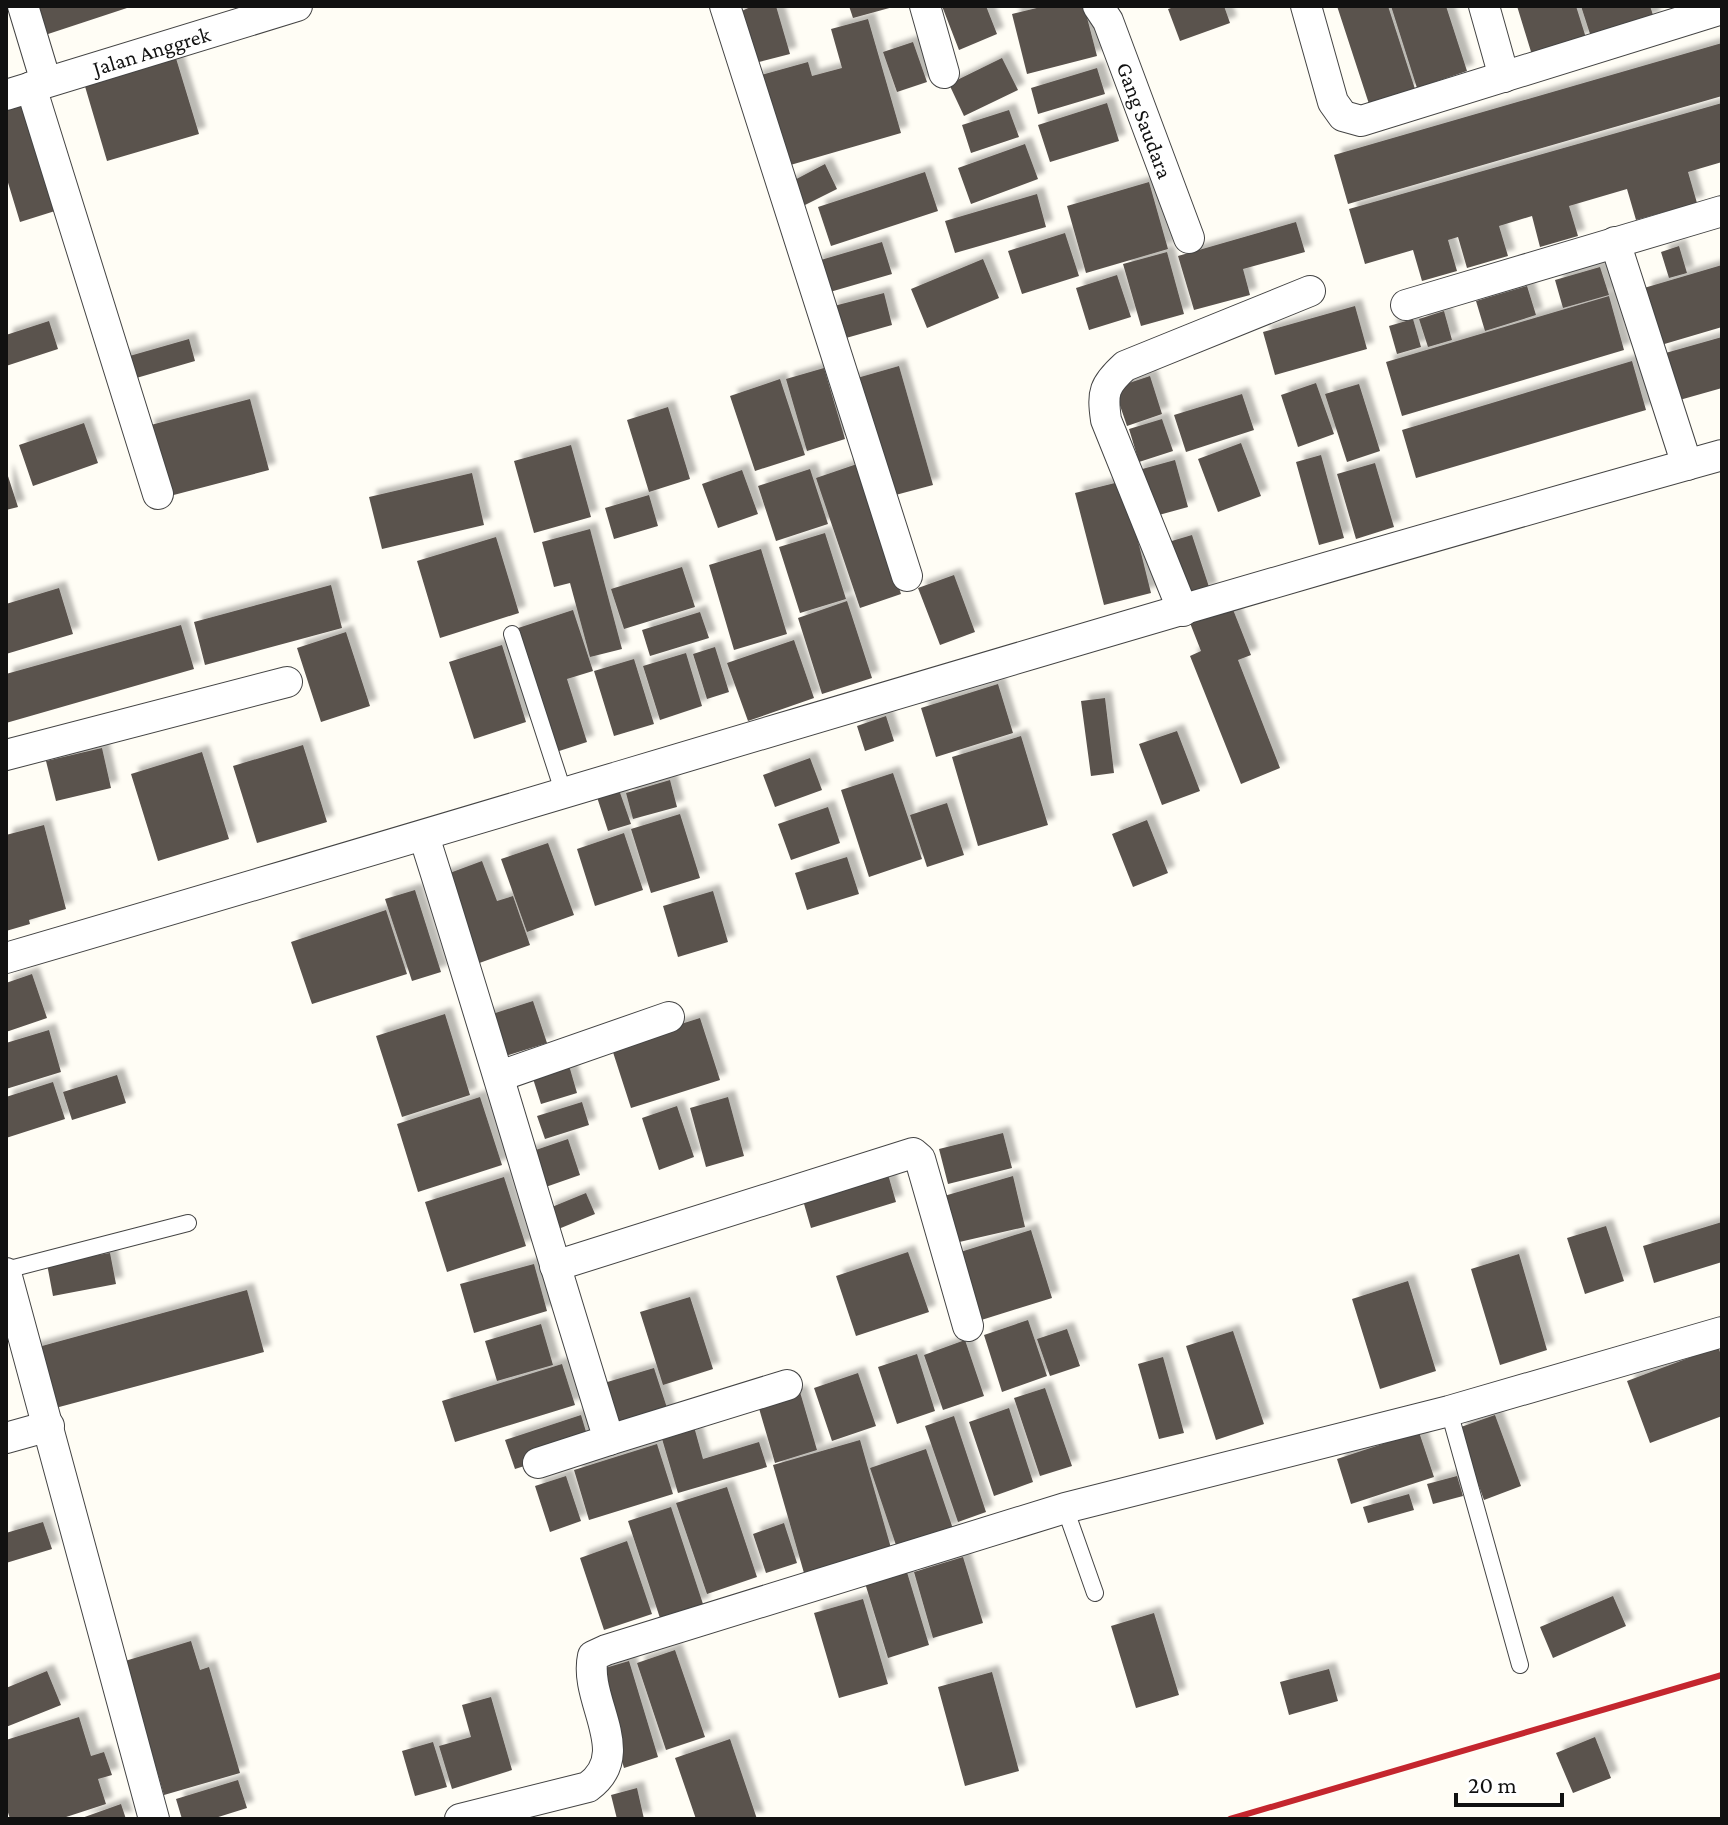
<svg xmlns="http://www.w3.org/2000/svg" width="1728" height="1825" font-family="'Crimson Pro',serif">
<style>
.building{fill:#5a524d;filter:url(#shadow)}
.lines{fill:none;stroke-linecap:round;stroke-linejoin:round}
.service-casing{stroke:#444;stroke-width:18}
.minor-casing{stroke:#444;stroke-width:32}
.service{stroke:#fff;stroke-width:16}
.minor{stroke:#fff;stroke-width:30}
.rail{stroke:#c4262e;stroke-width:6}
.labels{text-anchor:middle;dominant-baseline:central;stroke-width:8;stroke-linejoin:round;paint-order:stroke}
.street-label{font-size:22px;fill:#111;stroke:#fff}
</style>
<defs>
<filter id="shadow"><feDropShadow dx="7" dy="-7" stdDeviation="2" flood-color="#0004"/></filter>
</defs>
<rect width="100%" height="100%" fill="#fffdf5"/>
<!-- building -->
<path class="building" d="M33,6H130V7L42,36Z
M753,6H776L790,54L751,64L737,13Z
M849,6H893V7L853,18Z
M942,6H986L997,34L959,50Z
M1045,6H1084L1097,56L1027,74L1012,14Z
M1177,6H1224L1230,23L1180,41L1168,9Z
M1337,6H1388L1415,89L1369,104Z
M1391,6H1446L1467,71L1417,88Z
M1517,6H1576L1586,38L1532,55Z
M1581,6H1650L1654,18L1591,37Z
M868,19L901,133L780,168L754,77L808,62L812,76L842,68L831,29Z
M913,42L927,82L897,92L883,52Z
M1722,43V96L1348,204L1334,155Z
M175,55L199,134L107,161L84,83Z
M1002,58L1018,90L964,116L949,84Z
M1097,68L1105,94L1038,114L1031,88Z
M23,103L55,211L20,222L6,176V108Z
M1107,103L1119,141L1050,162L1038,125Z
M1722,103V162L1688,172L1697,203L1636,220L1627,189L1569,206L1578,236L1540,247L1532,216L1499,226L1508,256L1467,268L1458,237L1448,240L1457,271L1422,281L1413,250L1365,264L1349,209Z
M1009,110L1019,137L971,153L962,125Z
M1025,144L1038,179L971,204L958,168Z
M825,164L837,189L795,210L785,185Z
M925,172L938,211L831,246L818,207Z
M1149,182L1168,249L1086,273L1067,206Z
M1037,194L1046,227L955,253L945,221Z
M1296,222L1305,252L1243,269L1250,295L1194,310L1178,256Z
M1065,233L1079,276L1022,294L1008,251Z
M882,242L892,274L823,294L814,262Z
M1679,246L1687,273L1669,278L1661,252Z
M1167,252L1184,314L1141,326L1123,264Z
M983,259L999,298L927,328L911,289Z
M1722,265V327L1661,345L1644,288Z
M1600,267L1609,295L1563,308L1555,280Z
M1117,275L1131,317L1089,330L1076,288Z
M1527,286L1536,315L1485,331L1476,301Z
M884,293L892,325L839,340L830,307Z
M1609,296L1624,350L1402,416L1386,362Z
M1355,306L1367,349L1275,375L1263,332Z
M1444,311L1452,340L1428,347L1419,319Z
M1413,319L1421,347L1397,354L1389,326Z
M49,321L58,349L6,366V335Z
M1722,337V388L1676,401L1662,354Z
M189,339L195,361L126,381L119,359Z
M1632,361L1646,410L1416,478L1402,430Z
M899,366L933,485L888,497L850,380Z
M824,368L845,439L807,451L786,379Z
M1150,376L1162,414L1127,426L1114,388Z
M780,379L805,455L755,471L730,396Z
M1316,383L1334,434L1298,447L1281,395Z
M1359,384L1380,451L1347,462L1325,394Z
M1242,394L1254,430L1186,452L1174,415Z
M250,399L269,470L166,497L147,426Z
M668,407L690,479L649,492L627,420Z
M1162,419L1173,451L1139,462L1129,429Z
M84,423L98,463L33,486L19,445Z
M1241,443L1261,496L1218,512L1198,459Z
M571,445L591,517L534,533L514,461Z
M1321,455L1344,538L1319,545L1296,462Z
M1175,460L1188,507L1148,518L1135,471Z
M1375,463L1394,527L1356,539L1337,474Z
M857,464L901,594L860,608L816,478Z
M810,469L828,524L776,541L758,486Z
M6,470L18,507L6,510Z
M742,470L758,514L718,528L702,484Z
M472,473L484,525L382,549L369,497Z
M1123,481L1151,593L1104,605L1075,493Z
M649,495L658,526L614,539L605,508Z
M590,529L622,649L590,657L570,583L554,587L542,542Z
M825,533L846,599L800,613L779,547Z
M1192,535L1210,590L1183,599L1165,543Z
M496,537L519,613L440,638L417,561Z
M761,549L787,634L734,650L709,565Z
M682,567L695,607L624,629L611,589Z
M954,575L975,632L940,645L918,588Z
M331,585L342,628L205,665L194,622Z
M59,588L73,634L6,654V604Z
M847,601L872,678L822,694L798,618Z
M1232,607L1251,655L1238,660L1280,768L1241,784L1190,656L1201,651L1190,623Z
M573,610L593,671L567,679L587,742L553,753L512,630Z
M700,612L709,638L650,656L642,630Z
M181,625L194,669L6,723V674Z
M346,632L370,706L321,722L297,648Z
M794,640L814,698L748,721L727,663Z
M502,645L526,722L474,739L449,662Z
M715,647L729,692L707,699L693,654Z
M686,653L702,706L660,720L643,666Z
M634,659L654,724L614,736L594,671Z
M998,684L1013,733L936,757L921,708Z
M1105,698L1114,773L1091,776L1081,701Z
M886,716L894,741L865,751L857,726Z
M1177,731L1200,791L1162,805L1139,744Z
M1021,736L1048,825L978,846L952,757Z
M303,745L327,822L257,843L233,766Z
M102,748L111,788L56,801L46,761Z
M202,752L229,839L158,861L131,774Z
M810,758L822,790L775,807L763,775Z
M893,773L922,859L869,877L841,790Z
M670,780L677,807L633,819L626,793Z
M618,787L631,824L608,831L596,794Z
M947,803L964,855L927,867L910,815Z
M828,807L840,843L791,860L778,824Z
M680,814L700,878L651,893L631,829Z
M1147,820L1168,873L1133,887L1112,834Z
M44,825L66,909L29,920L30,924L6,931V835Z
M624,833L643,890L595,906L577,849Z
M548,843L574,915L527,932L501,859Z
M847,857L859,894L807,910L795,873Z
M482,861L497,901L513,896L530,945L471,966L439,877Z
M415,890L441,972L412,981L385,899Z
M713,891L728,942L678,957L663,906Z
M386,910L407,974L312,1004L291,942Z
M32,974L47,1018L6,1032V983Z
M533,1001L547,1043L496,1059L483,1017Z
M445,1014L470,1095L402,1117L376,1036Z
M700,1018L720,1080L631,1108L611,1046Z
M49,1030L61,1072L6,1089V1043Z
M566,1055L577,1093L541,1104L529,1066Z
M117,1075L126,1103L72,1120L63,1092Z
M53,1082L65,1119L6,1138V1097Z
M480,1097L502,1165L418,1192L397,1124Z
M728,1097L744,1156L706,1167L690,1108Z
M582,1102L589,1125L545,1139L537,1116Z
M677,1106L694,1157L659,1170L642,1118Z
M1003,1133L1012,1168L948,1184L939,1149Z
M568,1139L580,1175L537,1190L524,1154Z
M885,1164L896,1202L811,1228L800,1190Z
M1013,1176L1025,1227L955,1243L944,1196Z
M504,1177L526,1246L447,1272L425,1202Z
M586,1193L595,1214L556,1230L547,1209Z
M1722,1222V1262L1654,1283L1643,1246Z
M1606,1226L1624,1281L1585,1294L1567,1238Z
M1031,1230L1052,1298L975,1322L954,1254Z
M908,1252L929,1312L856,1336L836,1276Z
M110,1253L116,1284L53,1296L47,1264Z
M1519,1254L1547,1350L1500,1365L1471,1269Z
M534,1264L547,1311L474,1333L460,1284Z
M1408,1281L1436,1371L1380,1389L1352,1299Z
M247,1290L264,1352L48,1410L31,1349Z
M690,1297L713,1369L663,1385L640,1312Z
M1028,1320L1047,1376L1002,1392L984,1335Z
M541,1324L553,1365L497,1381L485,1341Z
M1067,1329L1080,1366L1050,1376L1037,1339Z
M1233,1331L1264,1424L1216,1440L1186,1346Z
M965,1340L984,1396L943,1410L924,1355Z
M1718,1347L1722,1357V1416L1650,1443L1627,1381Z
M917,1354L935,1411L897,1424L878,1367Z
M1163,1357L1184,1433L1159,1439L1138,1364Z
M562,1364L575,1405L455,1442L442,1401Z
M654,1368L670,1417L619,1432L604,1383Z
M858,1373L876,1426L832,1441L814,1388Z
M1045,1388L1072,1466L1040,1476L1014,1398Z
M800,1392L817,1450L775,1463L758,1405Z
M1009,1408L1033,1482L994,1496L969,1422Z
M581,1415L590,1445L515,1469L505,1440Z
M1495,1415L1521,1486L1484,1500L1458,1428Z
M954,1416L986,1512L958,1522L925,1426Z
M693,1423L703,1459L759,1442L767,1467L678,1493L660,1432Z
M1419,1432L1434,1477L1351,1504L1337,1459Z
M860,1440L891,1548L804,1573L773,1465Z
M657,1444L673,1494L589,1520L574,1470Z
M926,1449L953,1529L897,1548L870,1468Z
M566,1476L581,1521L550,1532L535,1486Z
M1457,1476L1463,1496L1433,1504L1427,1484Z
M727,1487L757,1577L707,1594L676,1503Z
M1409,1494L1414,1510L1368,1523L1363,1507Z
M671,1507L703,1604L660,1618L628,1521Z
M43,1522L52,1549L6,1563V1533Z
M784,1523L797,1563L766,1573L753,1534Z
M627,1541L652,1614L604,1630L580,1558Z
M963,1557L983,1623L933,1638L914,1572Z
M906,1569L929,1645L888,1658L865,1583Z
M1613,1596L1626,1626L1553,1658L1540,1627Z
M863,1599L888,1684L839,1698L814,1613Z
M1154,1613L1179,1695L1136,1708L1111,1626Z
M191,1641L200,1670L209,1667L240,1773L164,1795L125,1661Z
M675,1650L705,1737L666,1750L637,1663Z
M629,1661L658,1757L624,1768L595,1671Z
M1329,1669L1338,1701L1289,1715L1280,1682Z
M47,1671L61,1705L6,1727V1688Z
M992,1672L1019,1771L965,1786L938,1687Z
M491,1697L512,1770L452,1789L439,1746L471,1737L462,1705Z
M79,1717L91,1756L104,1752L112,1775L98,1779L106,1804L60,1819H10L6,1806V1740Z
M1595,1737L1611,1778L1573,1793L1556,1753Z
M730,1739L757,1819H696L675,1758Z
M433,1742L447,1787L415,1796L402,1751Z
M238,1780L247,1808L212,1819H182L176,1799Z
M637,1788L644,1819H617L611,1795Z
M121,1804L126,1819H79Z"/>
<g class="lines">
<defs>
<path id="service" d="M512,634L564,794
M6,1270L188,1223
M1449,1411L1520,1665
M1065,1508L1095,1593"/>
<g id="minor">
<path d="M23,6L46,82"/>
<path d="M725,6L907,576"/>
<path d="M925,6L944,73"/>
<path id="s1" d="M1098,6L1108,21L1189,238"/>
<path d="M1306,6L1333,102L1343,116L1361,121L1722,9"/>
<path d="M1484,6L1504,77"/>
<path d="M31,87L158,494"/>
<path id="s2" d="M6,95L297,6"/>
<path d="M1615,242L1687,465"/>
<path d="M1406,305L1722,211"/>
<path d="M1183,611L1106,420C1102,392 1104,385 1125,366L1310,291"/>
<path d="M6,755L287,682"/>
<path d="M424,836C488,1037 546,1239 609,1440L538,1463"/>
<path d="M6,958C578,791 1148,615 1722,455"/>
<path d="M500,1076L669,1017"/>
<path d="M555,1266L913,1153L920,1159L968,1326"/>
<path d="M6,1273L154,1819"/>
<path d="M6,1438L49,1426"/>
<path d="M609,1440L787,1385"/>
<path d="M460,1819L588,1787C635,1753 583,1701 593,1656L606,1650L1065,1508L1449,1411L1722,1332"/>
</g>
</defs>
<!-- service casing -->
<use href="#service" class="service-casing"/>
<!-- minor casing -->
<use href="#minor" class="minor-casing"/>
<!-- service -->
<use href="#service" class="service"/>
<!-- minor -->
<use href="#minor" class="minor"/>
<!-- rail -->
<path class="rail" d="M1230,1819L1722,1675"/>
</g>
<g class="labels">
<!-- street labels -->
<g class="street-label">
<text stroke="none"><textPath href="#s2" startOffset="152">Jalan Anggrek</textPath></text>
<text stroke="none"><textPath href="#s1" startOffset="124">Gang Saudara</textPath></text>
</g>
</g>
<!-- border -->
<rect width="1728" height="1825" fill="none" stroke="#111111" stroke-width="16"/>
<!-- scale -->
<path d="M1456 1793v12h106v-12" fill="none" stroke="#111111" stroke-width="4"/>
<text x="1468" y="1793" font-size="24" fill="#111111" stroke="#ffffff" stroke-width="6" paint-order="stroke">20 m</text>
</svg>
